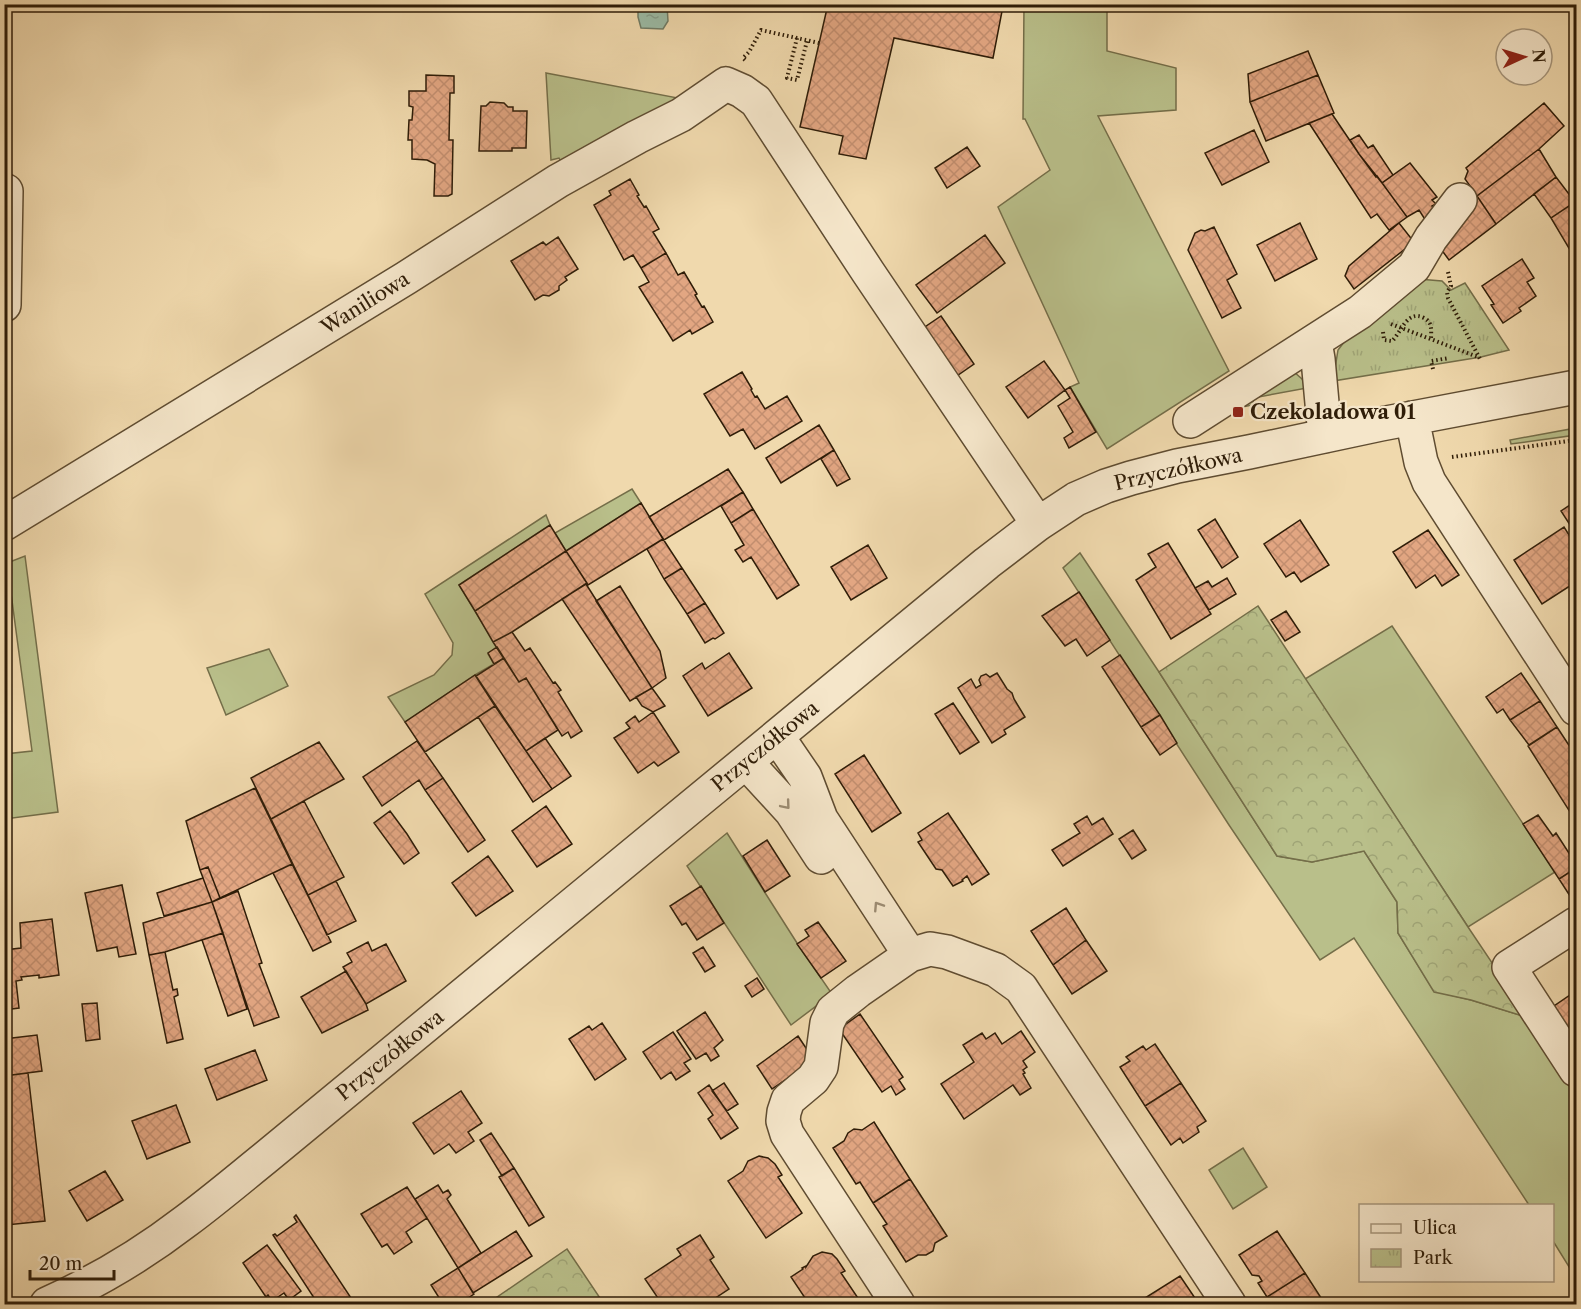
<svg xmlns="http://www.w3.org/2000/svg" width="1581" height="1309" font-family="'Libre Caslon Text',serif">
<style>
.green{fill:#b9bf8a;stroke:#746e49;stroke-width:1.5}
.forest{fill:url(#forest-crowns);stroke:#746e49;stroke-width:1.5}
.park{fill:url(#park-tufts);stroke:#746e49;stroke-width:1.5}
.water{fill:url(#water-ripples);stroke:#707c66;stroke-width:1.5}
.building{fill:url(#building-cross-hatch);stroke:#2f1d08;stroke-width:1.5}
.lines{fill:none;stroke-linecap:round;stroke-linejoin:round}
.minor-casing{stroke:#5f4c31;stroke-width:36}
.path{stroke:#2f1d08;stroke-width:4;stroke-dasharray:1.5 3;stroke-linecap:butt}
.minor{stroke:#f5e6ca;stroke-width:33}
.oneway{stroke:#9c8c73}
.poi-dot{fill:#8f2418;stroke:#f5e6ca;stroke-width:2}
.labels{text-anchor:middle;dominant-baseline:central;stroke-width:4.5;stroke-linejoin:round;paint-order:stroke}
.street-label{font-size:20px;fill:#2f1d08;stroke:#f5e6ca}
.poi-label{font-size:20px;font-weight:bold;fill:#2f1d08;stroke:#f5e6ca;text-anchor:start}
</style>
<defs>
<pattern id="forest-crowns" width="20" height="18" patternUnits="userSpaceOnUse" patternTransform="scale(1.5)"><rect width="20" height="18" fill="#b9bf8a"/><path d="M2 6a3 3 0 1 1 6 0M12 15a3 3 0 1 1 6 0" fill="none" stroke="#9fa476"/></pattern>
<pattern id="park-tufts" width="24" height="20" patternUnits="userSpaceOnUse" patternTransform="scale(1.5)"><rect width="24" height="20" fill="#b9bf8a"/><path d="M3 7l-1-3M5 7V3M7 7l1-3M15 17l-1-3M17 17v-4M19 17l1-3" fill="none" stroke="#9fa476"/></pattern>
<pattern id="water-ripples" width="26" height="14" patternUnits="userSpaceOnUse" patternTransform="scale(1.5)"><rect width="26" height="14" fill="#9bbba5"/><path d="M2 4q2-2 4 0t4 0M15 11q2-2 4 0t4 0" fill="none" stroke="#86a08d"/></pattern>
<pattern id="building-cross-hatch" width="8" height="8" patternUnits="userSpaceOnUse" patternTransform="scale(1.5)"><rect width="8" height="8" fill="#e2a682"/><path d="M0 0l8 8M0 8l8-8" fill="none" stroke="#c28e6f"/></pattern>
</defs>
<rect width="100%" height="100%" fill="#f0d9ad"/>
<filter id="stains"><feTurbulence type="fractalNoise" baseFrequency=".00333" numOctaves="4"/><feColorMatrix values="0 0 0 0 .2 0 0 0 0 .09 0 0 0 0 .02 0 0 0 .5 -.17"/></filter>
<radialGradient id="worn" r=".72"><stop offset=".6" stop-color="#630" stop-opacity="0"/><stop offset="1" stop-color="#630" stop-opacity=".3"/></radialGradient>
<!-- green -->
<path class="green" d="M1024,5H1107V51L1176,68V110L1098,116L1229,371L1107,449L1070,387L1079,383L998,207L1050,170L1025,119H1023Z
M546,73L678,98L563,166L559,158L551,160Z
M1293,371L1302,379L1307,388L1253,398V405L1221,411Z
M1576,428V435L1511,444L1510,440Z
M632,489L641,503L566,551L555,533Z
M546,515L550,525L459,585L497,647L488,654L494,664L475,675L405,722L388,697L434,675L452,655L453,643L425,594Z
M1080,553L1159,672L1277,856L1312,862L1364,851L1397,902L1398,933L1434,991L1471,1000L1529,1018L1576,1089V1278L1553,1241L1552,1206L1529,1205L1354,938L1320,960L1229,825L1063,568Z
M25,556L58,812L5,819V754L32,751L7,563Z
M1392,626L1555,872L1468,927L1305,679Z
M269,649L288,686L226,715L207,668Z
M727,833L797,943L832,994L791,1025L687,866Z
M1243,1148L1267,1187L1233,1209L1209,1170Z"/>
<!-- forest -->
<path class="forest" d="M1258,606L1468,927L1529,1018L1471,1000L1434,992L1398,933L1397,902L1364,851L1312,862L1277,856L1159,672Z
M567,1249L604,1304H487Z"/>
<!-- park -->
<path class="park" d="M1418,279L1442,281L1451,290L1465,283L1509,350L1481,357L1333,381L1338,350L1351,333Z"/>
<!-- water -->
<path class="water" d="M638,5H667L668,21L663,29L641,28L638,17Z"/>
<!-- building -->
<path class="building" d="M828,4H997L1003,6L993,58L894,38L866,159L839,154L843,136L800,127Z
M1308,51L1318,75L1250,102L1248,74Z
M426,75L454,76V93H450L449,140H453L452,194L448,196H434L435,164L427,160L412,159V140H408L409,120H412L413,107L409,106V91H426Z
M1318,75L1334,113L1266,141L1250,102Z
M490,102L504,103L508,107H513V111H527L526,148H512V151H479L481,106H486Z
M1544,103L1564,126L1539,149L1477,196L1465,179L1468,171L1466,168Z
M1332,114L1359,154L1376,177L1377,176L1407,217L1389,230L1377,214L1371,218L1309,123Z
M1254,130L1269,162L1222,185L1205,153Z
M1359,135L1368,148L1373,145L1393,175L1382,183L1359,154L1350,140Z
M967,147L980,166L947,188L935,168Z
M1539,149L1556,177L1496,224L1477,196Z
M1410,163L1437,197L1432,200L1436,204L1432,206L1438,214L1426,221L1419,210L1407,217L1382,183Z
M1556,177L1575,202L1551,218L1534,194Z
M630,179L639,195L637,196L644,207L646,206L659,229L653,232L666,253L641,268L633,255L624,260L594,205L611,195L609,191Z
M1477,196L1496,224L1449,260L1438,245L1470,201Z
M1575,202L1576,205V260L1551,218Z
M1300,223L1317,259L1275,281L1257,245Z
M1399,223L1414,242L1354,289L1345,276L1349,266Z
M1214,227L1237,274L1227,280L1241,308L1222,318L1188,250L1195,233L1201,230L1205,231Z
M985,235L1005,263L937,313L916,285Z
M558,237L578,269L565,277L567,280L559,286V290L549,296L543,295L535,300L511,261L543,242L546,245Z
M666,253L678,275L684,272L697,294L695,295L702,307L704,306L713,322L692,334L690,330L673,341L639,287L649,282L641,268Z
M1522,259L1534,278L1527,282L1536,296L1519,308L1521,311L1503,323L1491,305L1494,304L1482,286Z
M941,316L974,364L951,380L919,331Z
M1044,361L1065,390L1028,418L1006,387Z
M742,372L752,389L751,390L755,397L757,396L765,409L787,396L802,421L755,449L743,429L730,436L704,394Z
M1070,387L1096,432L1069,448L1064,438L1073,432L1058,406L1070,398L1065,390Z
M819,425L834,450L781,483L766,458Z
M834,450L850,479L837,486L821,459Z
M728,469L743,492L664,540L649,517Z
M743,492L753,509L731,523L721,506Z
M1576,501V582L1542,604L1514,560L1564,527L1569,535L1574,531L1561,511Z
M641,503L663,539L588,585L566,551Z
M753,509L799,585L777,599L751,557L743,562L735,550L744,545L731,523Z
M1215,519L1238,557L1222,568L1198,530Z
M1300,520L1329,565L1301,582L1294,572L1286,577L1264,544Z
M550,525L566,551L475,611L459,585Z
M1428,530L1459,575L1442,586L1435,575L1416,588L1393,552Z
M663,539L682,568L664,579L647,549Z
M1168,543L1211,614L1171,639L1136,580L1156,567L1148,554Z
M868,545L887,578L851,600L831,567Z
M566,551L587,583L512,632L493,642L475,611Z
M682,568L705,603L687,614L664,579Z
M1227,578L1236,594L1209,610L1195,588L1208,581L1212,587Z
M586,584L652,688L630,701L562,599Z
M620,586L660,651L666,678L652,688L596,601Z
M1079,592L1110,640L1087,656L1076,639L1065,646L1042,616Z
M705,603L724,633L715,639L713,638L705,643L687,614Z
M1286,611L1300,632L1285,641L1271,620Z
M512,632L525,651L530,648L553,683L555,682L561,690L558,692L582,731L571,738L568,732L562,736L526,678L519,682L493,642Z
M497,647L504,658L494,664L488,653Z
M729,653L752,688L708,716L683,676L702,663L705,669Z
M1120,655L1160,715L1141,727L1102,667Z
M504,658L519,682L526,678L558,730L526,751L476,676Z
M997,673L1007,689L1012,693L1014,699L1025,717L1004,730L1006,734L992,743L958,688L971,679L976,688L981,685L979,680L981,676L986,674L990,677Z
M1521,673L1540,701L1510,720L1503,709L1497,713L1486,697Z
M475,675L495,706L425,752L405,722Z
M652,688L665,706L653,712L642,706L636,697Z
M1540,701L1557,727L1529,745L1510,720Z
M953,703L979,742L960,754L935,714Z
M495,706L552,789L533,802L478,717Z
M653,712L679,752L658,766L654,762L638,773L614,738L630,728L626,723L635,716L639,722Z
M1160,715L1177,743L1160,755L1141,727Z
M1557,727L1576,756V807L1570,812L1528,746Z
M545,738L571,776L552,789L526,751Z
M417,741L443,778L425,790L419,780L382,806L363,777Z
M319,742L344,779L271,819L251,778Z
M864,755L901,813L872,832L835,774Z
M443,778L485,840L468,852L425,790Z
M255,788L292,864L220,898L208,867L200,870L186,821Z
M304,801L344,877L308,895L271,819Z
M546,806L572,844L537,867L512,831Z
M1576,807V820L1571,811Z
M390,811L407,834L419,853L404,864L374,823Z
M948,813L989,874L972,885L967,876L962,880L963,881L953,886L942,870L936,869L918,842L922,840L918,833Z
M1538,815L1553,836L1556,833L1576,864V868L1559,879L1523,824Z
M1087,816L1092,825L1103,818L1113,834L1063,866L1052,850L1080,833L1074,824Z
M1133,830L1146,850L1132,859L1119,839Z
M767,840L790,876L765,892L743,856Z
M488,856L513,891L476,916L452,883Z
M292,864L331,942L313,951L273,873Z
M208,867L220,898L212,902L200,870Z
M1576,868V895L1572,899L1559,879Z
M203,878L212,902L164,916L157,893Z
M336,881L356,921L327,935L308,895Z
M122,885L136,954L119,957L117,947L97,951L85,893Z
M701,886L724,923L697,940L686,923L682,925L670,906Z
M238,891L262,963L259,964L279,1017L254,1026L212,902Z
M212,902L223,933L165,952L149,955L143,923Z
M1066,908L1086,940L1053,965L1031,931Z
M52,919L59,975L39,978V975L21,977L22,980L16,981L19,1008L4,1010V950L21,948L20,923Z
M818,922L846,961L821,978L797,944L809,936L805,930Z
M223,933L247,1009L228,1016L202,940Z
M1086,940L1107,971L1072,994L1053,965Z
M368,942L372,951L386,944L406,981L366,1004L343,967L352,962L347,953Z
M703,947L715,966L705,972L693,953Z
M165,952L173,990L177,989L178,995L174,997L183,1039L167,1043L149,955Z
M346,971L366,1004L368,1010L322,1033L301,997Z
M757,978L764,989L752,997L745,986Z
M1576,991V1022L1568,1028L1554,1006Z
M97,1003L100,1039L86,1041L82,1004Z
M705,1012L723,1040L714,1048L719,1056L711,1061L706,1053L696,1059L677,1031Z
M860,1014L903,1077L899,1080L905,1089L896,1095L891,1086L882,1092L839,1029Z
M602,1023L626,1059L595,1080L569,1039L589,1026L592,1030Z
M1021,1031L1035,1052L1023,1061L1027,1067L1023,1070L1025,1073L1023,1074L1031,1088L1020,1095L1013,1085L964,1119L941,1084L974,1062L963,1045L982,1033L986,1039L995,1033L1002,1044Z
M673,1032L691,1059L684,1063L690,1071L676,1080L671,1072L661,1079L643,1052Z
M37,1035L42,1071L4,1076V1039Z
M798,1036L814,1060L772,1089L757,1066Z
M1155,1044L1181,1083L1145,1106L1120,1067L1130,1061L1126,1057L1143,1046L1146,1050Z
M255,1050L267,1080L217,1100L205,1069Z
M28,1073L45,1221L6,1225L4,1210V1076Z
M724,1083L738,1104L727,1111L712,1091Z
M1181,1083L1206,1121L1197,1127L1199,1132L1183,1143L1180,1138L1171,1145L1145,1106Z
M709,1085L738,1128L721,1139L708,1119L713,1115L698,1093Z
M461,1091L482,1123L468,1132L474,1141L456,1153L449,1144L434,1154L413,1123Z
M176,1105L190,1142L147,1159L132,1121Z
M874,1122L910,1179L873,1203L860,1182L856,1184L833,1148L844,1141L848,1133L854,1129L862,1130Z
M491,1133L514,1168L502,1176L480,1140Z
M759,1156L768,1158L775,1164L782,1175L778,1177L802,1213L766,1238L728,1181L743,1171L748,1161Z
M514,1168L544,1217L529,1226L499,1177Z
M105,1171L123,1200L87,1221L69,1191Z
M910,1179L947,1236L935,1243L933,1251L926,1255H918L906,1262L883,1226L887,1224L873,1203Z
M438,1185L443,1193L448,1190L451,1195L447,1199L481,1253L458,1268L415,1199Z
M407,1187L427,1218L406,1232L412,1242L394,1254L387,1244L382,1247L361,1214Z
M296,1215L355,1304H318L273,1235L275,1234L277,1236L297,1222L294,1217Z
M516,1231L532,1256L473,1293L458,1268Z
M1277,1231L1305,1273L1267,1297L1258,1283L1262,1281L1259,1276L1252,1275L1239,1255Z
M700,1235L714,1257L710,1260L729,1289L714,1299L718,1304H662L645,1279L681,1255L677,1249Z
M267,1245L301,1291L289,1300L284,1293L272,1301L268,1295L266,1297L243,1263Z
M822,1252L832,1254L837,1259L845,1271L841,1273L862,1304H809L791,1277L803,1269L802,1268L806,1266V1267L813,1256Z
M458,1268L474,1294L459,1304H443L431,1285Z
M1305,1273L1325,1304H1272L1267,1297Z
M1180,1276L1199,1304H1149L1145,1298Z"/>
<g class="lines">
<defs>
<path id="minor" d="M4,305L6,191
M1315,342L1318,359L1325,436
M1412,418L1421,462L1429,482L1576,709
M1190,421L1360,312L1414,267L1431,238L1460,200
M4,524L406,278L558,181L637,137L681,115L726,84L742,91L756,101L868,272L1038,524
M777,736L805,777L821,819L910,955
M746,762L791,811L821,857
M1576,924L1509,967L1576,1070
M47,1304C96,1282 143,1254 186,1221C213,1201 239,1179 265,1158L987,563L1038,524L1076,499L1106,486L1131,478L1177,466L1249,452L1381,424L1576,387
M898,1304L787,1134L783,1121L784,1112L788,1100L813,1079L821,1067L827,1023L833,1011L858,991L910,955L930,949L947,952L996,970L1021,988L1229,1304"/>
</defs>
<!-- minor casing -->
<use href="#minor" class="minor-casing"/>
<!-- path -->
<path class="path" d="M797,38L787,78L797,80L807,41
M745,60L743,58L749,52L761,30L819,43
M1448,272L1451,286L1447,292L1448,298L1481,361
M1391,324L1478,357
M1383,332L1384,340L1392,341C1401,333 1407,309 1424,318C1433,322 1431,332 1431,340
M1433,369L1431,361L1449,358
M1452,457L1576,440"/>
<!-- minor -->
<use href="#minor" class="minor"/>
</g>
<!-- one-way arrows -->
<defs><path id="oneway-chevron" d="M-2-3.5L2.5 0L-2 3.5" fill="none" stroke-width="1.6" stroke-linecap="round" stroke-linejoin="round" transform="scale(1.5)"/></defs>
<g class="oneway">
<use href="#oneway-chevron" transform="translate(786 805) rotate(50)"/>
<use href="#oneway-chevron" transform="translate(878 906) rotate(-123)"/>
</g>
<!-- markers -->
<rect class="poi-dot" x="1232" y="406" width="12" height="12" rx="3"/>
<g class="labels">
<!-- street labels -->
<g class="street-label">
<text transform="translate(365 303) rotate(-32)">Waniliowa</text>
<text transform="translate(1178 469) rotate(-13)">Przyczółkowa</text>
<text transform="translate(765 746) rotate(-39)">Przyczółkowa</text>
<text transform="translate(390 1055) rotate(-39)">Przyczółkowa</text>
</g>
<!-- poi labels -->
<g class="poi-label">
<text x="1250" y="412">Czekoladowa 01</text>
</g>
</g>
<!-- margin -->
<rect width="1581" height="1309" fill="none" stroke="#f0d9ad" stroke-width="24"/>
<rect x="6" y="6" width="1569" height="1297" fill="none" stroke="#2f1d08" stroke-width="3"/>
<rect x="12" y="12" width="1557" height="1285" fill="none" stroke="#2f1d08" stroke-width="1.5"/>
<!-- legend -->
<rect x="1359" y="1204" width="195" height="78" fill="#f5e6ca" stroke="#a6967c" stroke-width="1.5"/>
<rect x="1371" y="1224" width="30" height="9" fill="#f5e6ca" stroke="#a6967c" stroke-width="1.5"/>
<text x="1413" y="1234" font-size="18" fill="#2f1d08">Ulica</text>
<rect x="1371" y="1249" width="30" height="18" fill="url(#park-tufts)" stroke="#a6967c" stroke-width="1.5"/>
<text x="1413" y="1264" font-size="18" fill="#2f1d08">Park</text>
<!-- north arrow -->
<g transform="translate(1524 57) rotate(86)"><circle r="28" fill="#f5e6ca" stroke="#a6967c" stroke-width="1.5"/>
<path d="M0-4.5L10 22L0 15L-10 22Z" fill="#8f2418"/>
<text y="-9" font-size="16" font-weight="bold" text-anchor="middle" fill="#2f1d08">N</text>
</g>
<!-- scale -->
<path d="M30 1270v9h84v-9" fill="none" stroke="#2f1d08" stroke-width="3"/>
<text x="39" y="1270" font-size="18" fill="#2f1d08" stroke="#f5e6ca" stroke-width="4.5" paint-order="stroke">20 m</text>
<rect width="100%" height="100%" filter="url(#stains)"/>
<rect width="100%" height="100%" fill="url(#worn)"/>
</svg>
